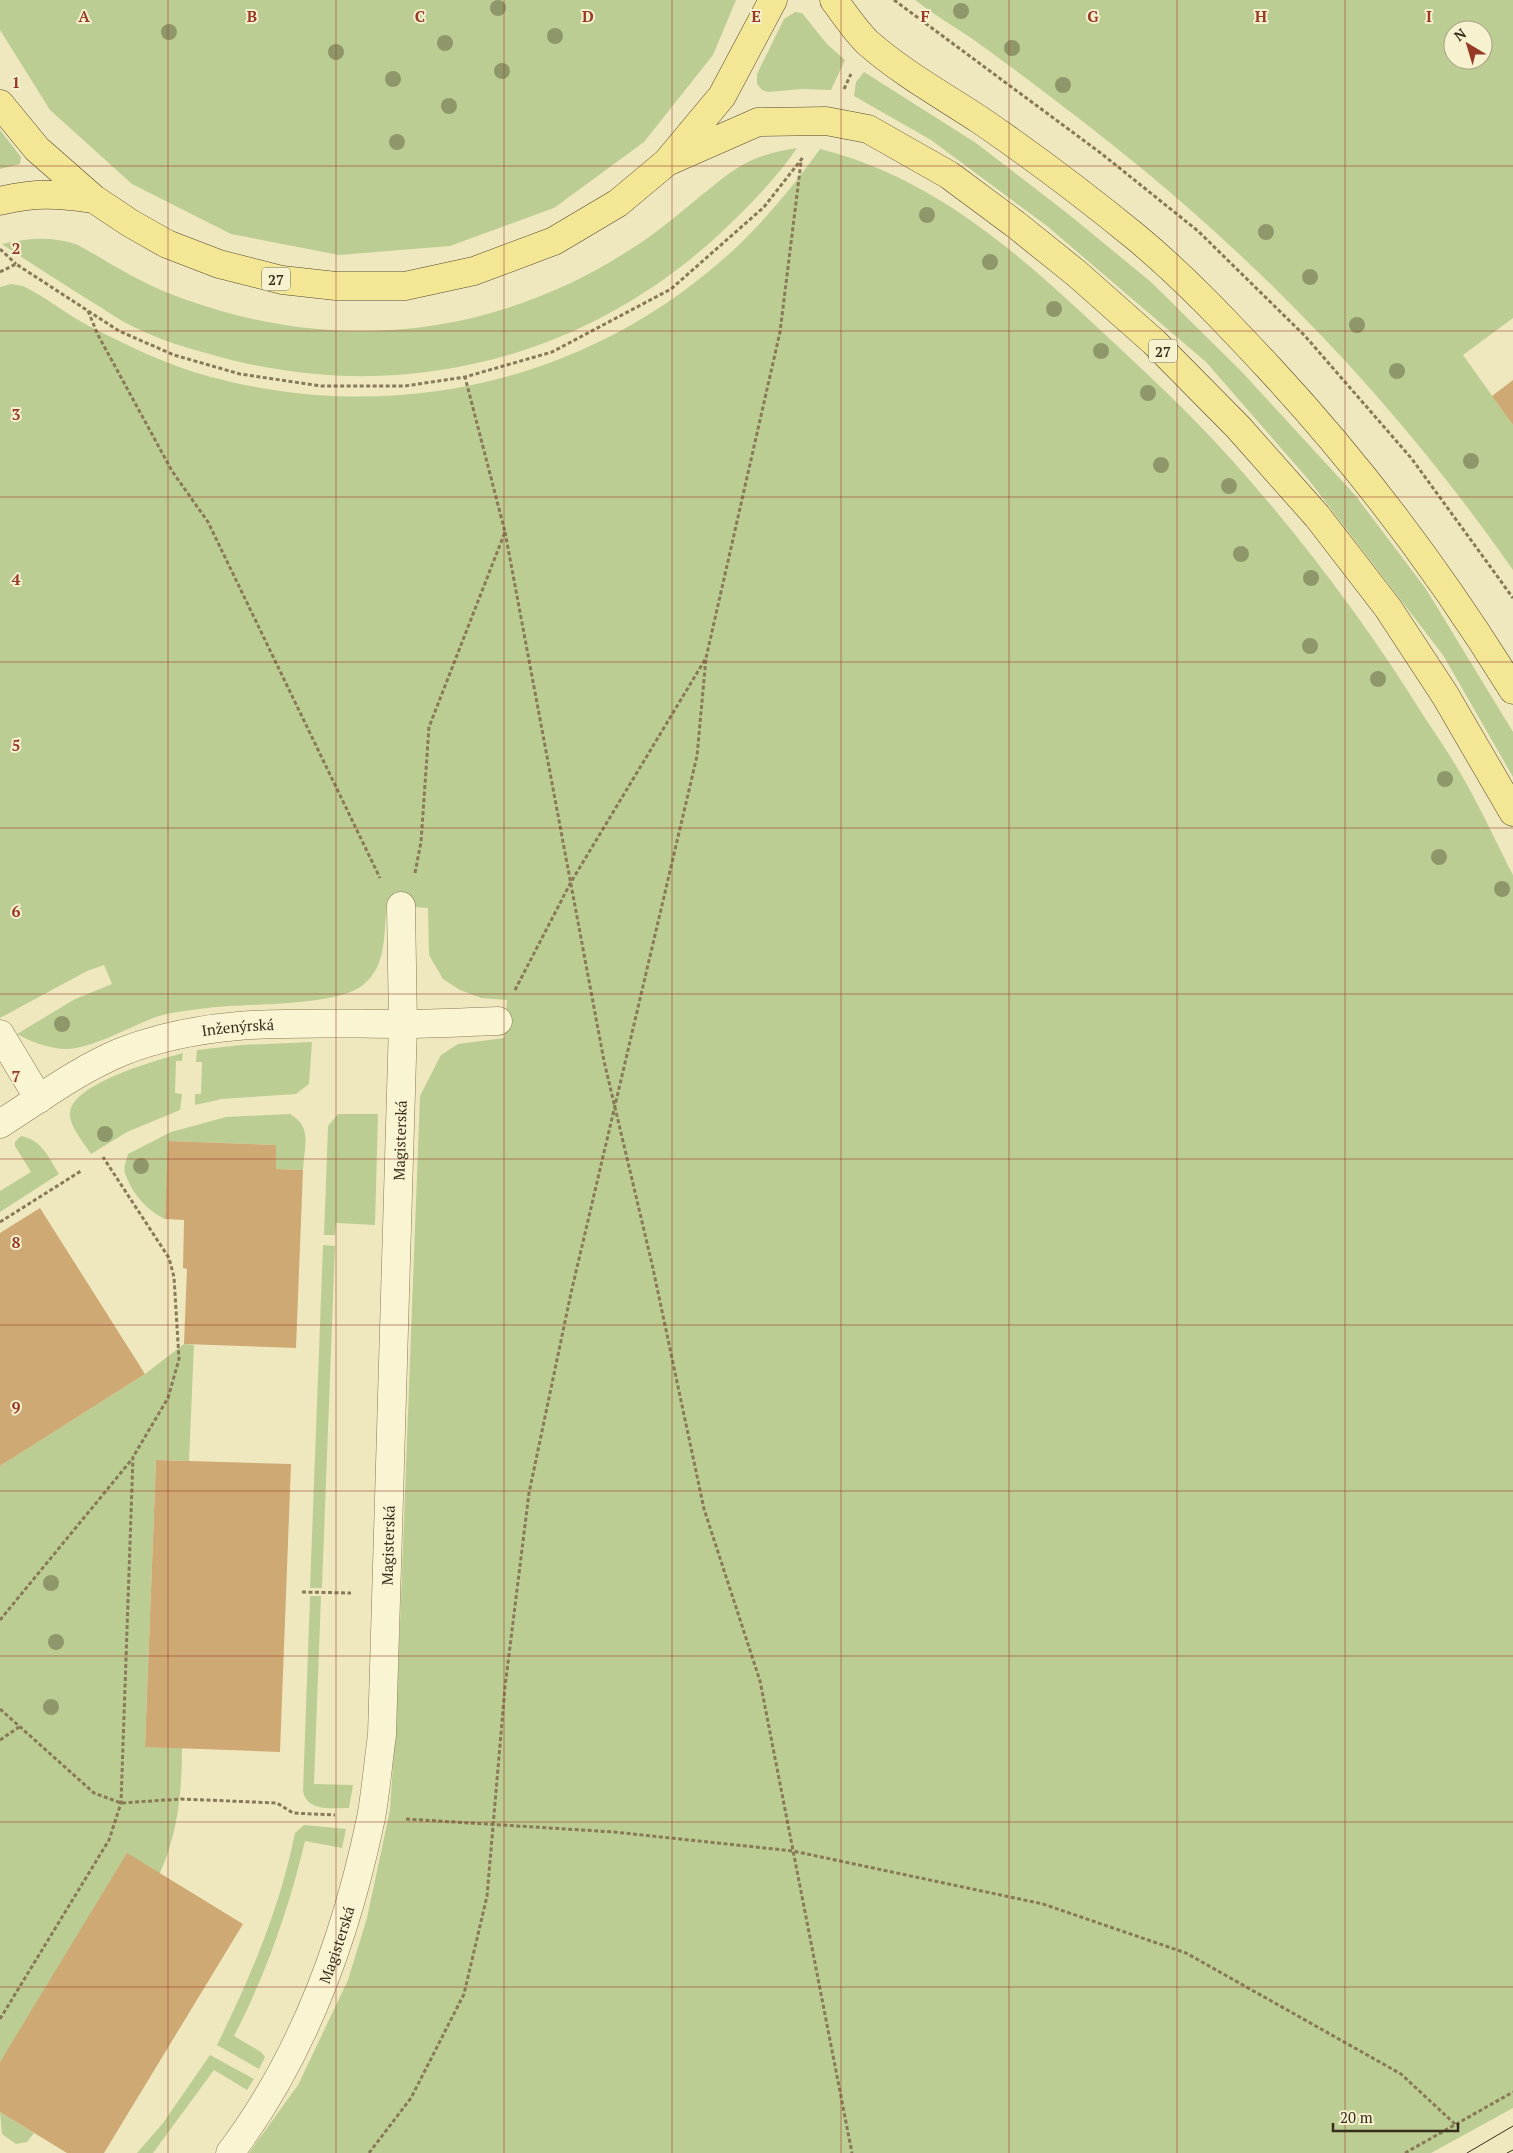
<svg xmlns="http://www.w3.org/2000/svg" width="1513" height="2153" font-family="'PT Serif',serif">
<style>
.green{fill:#bccd93;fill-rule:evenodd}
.building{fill:#cea974}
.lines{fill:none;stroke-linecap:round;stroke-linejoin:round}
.minor-casing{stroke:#887957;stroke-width:29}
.major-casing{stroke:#55462c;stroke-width:29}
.path{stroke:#887957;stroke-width:3;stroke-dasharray:4 2.5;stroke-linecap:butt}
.minor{stroke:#f9f4d2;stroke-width:28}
.major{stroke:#f3e695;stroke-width:28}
.tram{stroke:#372d1c;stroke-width:1}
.tree{fill:#8e9769}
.grid{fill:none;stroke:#983926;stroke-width:1;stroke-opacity:0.55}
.labels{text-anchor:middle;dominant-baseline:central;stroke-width:4;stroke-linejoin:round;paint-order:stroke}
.shield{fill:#f6f1cf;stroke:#706852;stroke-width:1}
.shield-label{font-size:14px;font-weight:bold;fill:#372d1c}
.street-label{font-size:15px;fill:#372d1c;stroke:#f6f1cf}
.grid-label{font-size:16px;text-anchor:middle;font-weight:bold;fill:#983926;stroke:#f6f1cf;stroke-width:4;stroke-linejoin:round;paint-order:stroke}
</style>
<rect width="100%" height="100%" fill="#efe8bf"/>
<!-- green -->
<path class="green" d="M0,0H736L713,55L644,142L554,208L450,246L339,255L231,234L132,184L50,110L0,30Z
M915,0H1513V318L1463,355L1513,425V570C1409,421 1286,288 1146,172C1090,126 1032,82 974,40C954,26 934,15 915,0ZM1453,30H1483V60H1453Z
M795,12L802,13L827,44L845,60L831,90L802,89L768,92L762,90L757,84V74L784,19Z
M864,72L976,143L1067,213L1151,282L1242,372L1355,495L1426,589L1513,732V777L1443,655L1308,479L1206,362L1047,226L931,140L854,96L856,82Z
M0,130L21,157L20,164L0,169Z
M797,148C777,177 753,202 728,226C589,360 399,408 213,355C187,348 160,340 136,328C122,322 110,313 97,305C65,285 33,265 2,244C29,238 52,236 78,245C105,260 133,278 161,290C319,355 484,343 628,251C654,235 679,214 703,194C716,184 729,172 744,164C761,155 778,151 797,148Z
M820,149C932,177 1016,251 1098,328C1143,370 1189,412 1230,458C1302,538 1368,626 1425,718C1439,739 1454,761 1466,783C1483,813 1497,844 1513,875V2108L1431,2153H249L298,2085L348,1980L367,1918L390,1810L397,1704L420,1096L441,1055L458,1044L504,1038L507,1000L481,998L460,990L443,979L429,955L428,908L387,905C383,933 388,965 363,985C336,1007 245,1003 208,1008C191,1010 171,1012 156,1017C132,1026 90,1049 67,1049C49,1049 32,1042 17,1034L75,999L112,984L104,965L87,971L0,1018V287L11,284L23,286C46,297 66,314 89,326C128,346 169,366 211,377C388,424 573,386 714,267C755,233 789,192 820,149Z
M312,1042L309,1084L296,1094L222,1099L195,1105V1094H201L202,1062H196L197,1050L241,1045Z
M183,1053L182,1061H176L175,1093L182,1094L180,1110L127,1132L91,1154C84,1143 69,1126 70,1113C72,1083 158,1060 183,1053Z
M290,1114C313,1127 304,1146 303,1170L276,1169V1145L169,1141L165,1219C147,1211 131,1192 125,1173C123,1167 127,1159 128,1154L171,1132L226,1117Z
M338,1114H378L375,1225L336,1223L335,1235H324L328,1126Z
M21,1136C42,1140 49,1158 59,1174L0,1212V1191L31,1172L15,1146V1142Z
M323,1245L335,1246L322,1588H310Z
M184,1344L194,1345L189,1461L156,1460L145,1746L182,1748C182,1792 178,1832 160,1873L0,2062V1466L145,1374Z
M310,1596H321L314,1784L353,1785L349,1808C332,1808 307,1812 303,1791Z
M304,1825L346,1829L342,1848L305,1841C289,1909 266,1974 234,2036L261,2052L265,2057L259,2069L217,2045C251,1976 280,1908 295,1833Z
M210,2055L254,2079L247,2090L214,2070L153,2153H137L163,2123Z
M0,2112L34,2133L27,2142L16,2144L2,2134Z"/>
<!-- building -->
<path class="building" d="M1513,380V425L1492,396Z
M168,1141L276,1145V1169L303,1170L296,1348L184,1344L187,1269L183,1268L184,1220L165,1219Z
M40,1208L145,1374L0,1466V1233Z
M156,1460L291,1464L280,1752L145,1747Z
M127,1853L243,1924L104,2153H67L0,2112V2062Z"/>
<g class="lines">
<defs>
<g id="minor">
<path d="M0,1034L39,1099"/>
<path id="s1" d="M0,1124C39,1099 78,1070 121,1052C211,1016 308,1024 403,1024C434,1024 466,1022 498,1021"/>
<path id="s2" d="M230,2153C304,2055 346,1938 371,1818C376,1791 378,1763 382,1735L403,1024L401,906"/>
</g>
<path id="major" d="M834,0C844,14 855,30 867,42C902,73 942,95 980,120C1034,157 1087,197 1137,238C1185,278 1228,324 1270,369C1362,468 1442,575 1513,690
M0,104L37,149L94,199L130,223L167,244L219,264L282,280L336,286H405L474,271L554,241L618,203L667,162L722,96L773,0
M667,162L758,122L826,121L868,129L949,175L1015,224L1076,273L1154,342L1238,427L1317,516L1388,608L1445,695L1513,812
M0,201C36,192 57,194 94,199"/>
</defs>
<!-- minor casing -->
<use href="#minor" class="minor-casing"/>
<!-- major casing -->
<use href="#major" class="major-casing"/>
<!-- path -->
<path class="path" d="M894,0L1102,154L1198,231L1305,336L1412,459L1513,598
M844,89L851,74
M0,249L16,264
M0,272L16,264L119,331L174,355L240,374L321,386H405L465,377L552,352L671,289L764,207L804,156
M88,311L98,335L172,471L208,522L380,878
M505,532L604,1061L652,1264L704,1509L760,1681L852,2153
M415,873L421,842L429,727L505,532L465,377
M515,990L571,882L706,658L780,332L801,162
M0,1222L81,1171
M302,1592L351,1593
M0,1620L133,1458
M0,1709L94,1793L121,1803L181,1799L277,1803L293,1813L335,1815
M0,1740L19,1727
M406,1819L614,1832L793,1851L1043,1904L1186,1953L1401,2074L1456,2125
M0,2019L109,1840L121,1803L133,1457L168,1398L179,1359L174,1277L169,1258L103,1157
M369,2153L411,2098L464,1994L487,1896L505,1687L529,1493L571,1293L697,756L706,658
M1405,2153L1513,2092"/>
<!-- minor -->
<use href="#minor" class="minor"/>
<!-- major -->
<use href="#major" class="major"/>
<!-- tram -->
<path class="tram" d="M1467,2153L1513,2126
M1507,2153L1513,2150"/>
</g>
<!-- trees -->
<g class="tree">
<circle cx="498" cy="8" r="8"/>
<circle cx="961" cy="11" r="8"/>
<circle cx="169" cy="32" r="8"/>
<circle cx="555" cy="36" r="8"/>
<circle cx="445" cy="43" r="8"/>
<circle cx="1012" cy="48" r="8"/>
<circle cx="336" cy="52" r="8"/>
<circle cx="502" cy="71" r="8"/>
<circle cx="393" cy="79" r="8"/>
<circle cx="1063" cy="85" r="8"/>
<circle cx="449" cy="106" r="8"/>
<circle cx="397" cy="142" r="8"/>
<circle cx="927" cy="215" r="8"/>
<circle cx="1266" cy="232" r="8"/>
<circle cx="990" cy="262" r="8"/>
<circle cx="1310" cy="277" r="8"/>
<circle cx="1054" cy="309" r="8"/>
<circle cx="1357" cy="325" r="8"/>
<circle cx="1101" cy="351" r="8"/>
<circle cx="1397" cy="371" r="8"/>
<circle cx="1148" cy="393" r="8"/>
<circle cx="1471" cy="461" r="8"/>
<circle cx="1161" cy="465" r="8"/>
<circle cx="1229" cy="486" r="8"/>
<circle cx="1241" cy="554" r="8"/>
<circle cx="1311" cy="578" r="8"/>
<circle cx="1310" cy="646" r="8"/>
<circle cx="1378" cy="679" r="8"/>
<circle cx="1445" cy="779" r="8"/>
<circle cx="1439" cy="857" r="8"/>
<circle cx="1502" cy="889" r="8"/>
<circle cx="62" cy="1024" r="8"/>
<circle cx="105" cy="1134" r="8"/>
<circle cx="141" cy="1166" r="8"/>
<circle cx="51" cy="1583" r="8"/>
<circle cx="56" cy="1642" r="8"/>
<circle cx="51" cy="1707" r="8"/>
</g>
<!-- grid -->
<path class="grid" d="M168,0V2153M336,0V2153M504,0V2153M672,0V2153M841,0V2153M1009,0V2153M1177,0V2153M1345,0V2153M0,166H1513M0,331H1513M0,497H1513M0,662H1513M0,828H1513M0,994H1513M0,1159H1513M0,1325H1513M0,1491H1513M0,1656H1513M0,1822H1513M0,1987H1513"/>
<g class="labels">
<!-- shield labels -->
<g class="shield">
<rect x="262" y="267.5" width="28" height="23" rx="4"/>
<rect x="1149" y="339.5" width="28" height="23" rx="4"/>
</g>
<g class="shield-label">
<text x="276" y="279">27</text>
<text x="1163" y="351">27</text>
</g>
<!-- street labels -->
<g class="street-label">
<text stroke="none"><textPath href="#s1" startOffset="261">Inženýrská</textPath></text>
<text stroke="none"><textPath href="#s2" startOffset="1045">Magisterská</textPath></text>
<text stroke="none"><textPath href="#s2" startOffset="640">Magisterská</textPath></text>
<text stroke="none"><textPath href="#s2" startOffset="235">Magisterská</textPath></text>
</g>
</g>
<g class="grid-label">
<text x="84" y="22">A</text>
<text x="252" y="22">B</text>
<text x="420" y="22">C</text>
<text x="588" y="22">D</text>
<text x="756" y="22">E</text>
<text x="925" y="22">F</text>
<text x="1093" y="22">G</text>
<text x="1261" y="22">H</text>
<text x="1429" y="22">I</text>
<text x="16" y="88">1</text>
<text x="16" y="254">2</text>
<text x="16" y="420">3</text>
<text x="16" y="585">4</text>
<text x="16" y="751">5</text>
<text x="16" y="917">6</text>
<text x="16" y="1082">7</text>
<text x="16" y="1248">8</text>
<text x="16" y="1413">9</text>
</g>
<!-- north arrow -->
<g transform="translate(1468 45) rotate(322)"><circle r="24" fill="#f6f1cf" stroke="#aaa387"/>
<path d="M0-4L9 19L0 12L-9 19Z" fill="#983926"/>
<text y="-8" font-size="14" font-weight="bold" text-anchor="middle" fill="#372d1c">N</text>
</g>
<!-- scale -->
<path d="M1333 2123v8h125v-8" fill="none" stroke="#372d1c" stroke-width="2.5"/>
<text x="1340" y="2123" font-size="15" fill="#372d1c" stroke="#f6f1cf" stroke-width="4" paint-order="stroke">20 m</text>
</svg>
